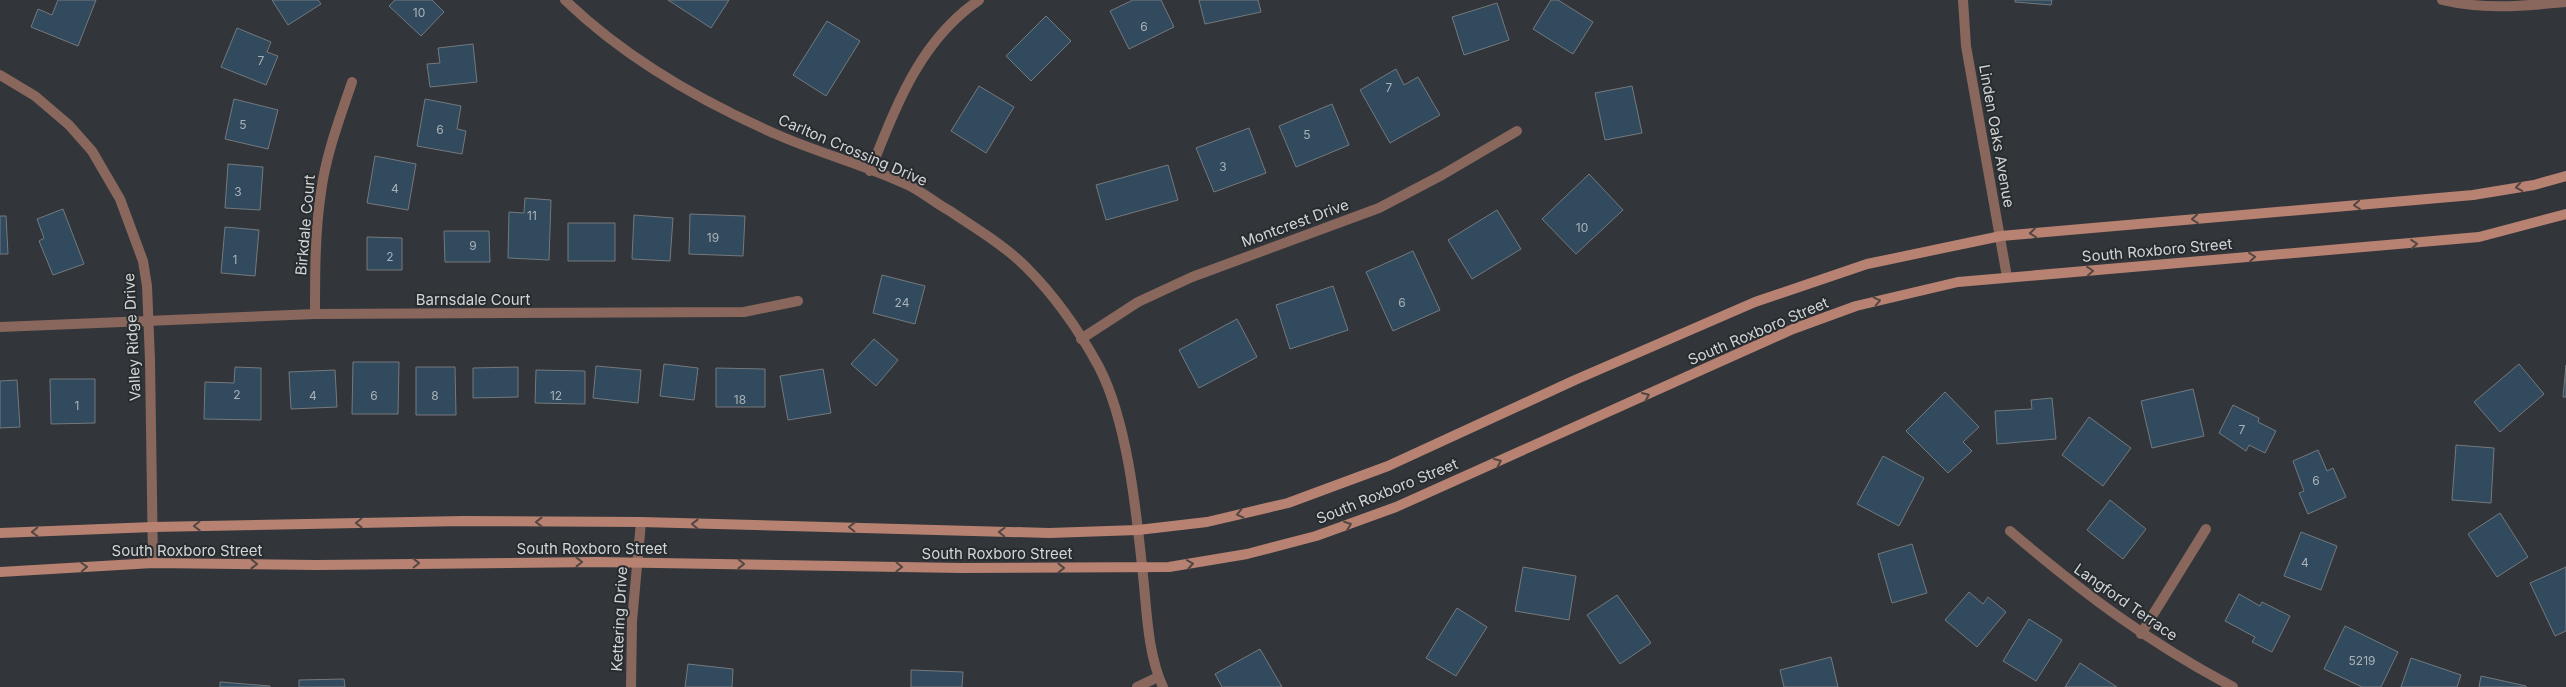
<svg xmlns="http://www.w3.org/2000/svg" width="2566" height="687" font-family="Inter,sans-serif">
<style>
.building{fill:#314a5d;stroke:#74797d}
.lines{fill:none;stroke-linecap:round;stroke-linejoin:round}
.street{stroke:#89675d;stroke-width:10}
.secondary{stroke:#b88272;stroke-width:10}
.oneway{stroke:#534643}
.labels{text-anchor:middle;dominant-baseline:central;stroke-width:4;stroke-linejoin:round;paint-order:stroke}
.number-label{font-size:12px;fill:#aab2b8}
.street-label{font-size:15px;fill:#d2d5d7;stroke:#282c2f}
</style>
<rect width="100%" height="100%" fill="#32363a"/>
<!-- building -->
<path class="building" d="M58,0H96L78,46L31,27L38,9L52,15Z
M272,0H318L321,4L288,25Z
M395,0H432L444,12L421,36L389,6Z
M668,0H729L711,28Z
M1133,0H1161L1174,27L1129,49L1110,11Z
M1199,0H1258L1261,12L1205,24Z
M1551,0H1558L1593,22L1573,54L1533,29Z
M2015,0H2052L2051,5L2015,2Z
M1497,3L1509,40L1464,55L1452,17Z
M1046,16L1071,41L1031,81L1006,56Z
M827,21L860,41L826,96L793,75Z
M237,28L271,42L267,52L278,56L266,85L221,67Z
M473,44L477,82L430,87L427,64L440,63L438,48Z
M1396,69L1404,85L1418,77L1440,115L1390,143L1360,90Z
M979,86L1014,107L986,153L951,131Z
M1632,86L1642,133L1605,140L1595,93Z
M234,99L278,110L268,149L225,139Z
M425,99L461,106L457,129L466,131L462,154L417,146Z
M1332,104L1349,145L1296,167L1279,126Z
M1249,128L1266,173L1214,192L1196,148Z
M375,156L416,164L408,210L367,203Z
M228,164L263,167L260,210L225,208Z
M1168,165L1178,200L1106,220L1096,185Z
M1589,174L1623,210L1576,254L1542,219Z
M525,198L551,200L549,260L508,258L509,212L524,213Z
M63,209L84,264L53,275L39,241L44,238L37,219Z
M1497,210L1521,249L1472,279L1448,240Z
M690,214L745,216L743,256L689,254Z
M634,215L673,218L670,261L632,259Z
M0,216H6L8,254H0Z
M568,223H615V261H568Z
M225,227L259,230L255,276L221,273Z
M444,231H489L490,262H445Z
M367,237L402,238V270H367Z
M1413,251L1440,310L1393,331L1366,272Z
M882,275L925,286L915,324L873,313Z
M1333,286L1348,330L1290,349L1276,305Z
M1237,319L1257,357L1199,388L1179,350Z
M874,339L898,360L876,386L851,364Z
M353,362H399L398,414H352Z
M664,364L698,368L694,400L660,396Z
M2519,364L2544,394L2500,432L2474,402Z
M2566,365V397H2563Z
M596,366L641,370L638,403L593,398Z
M235,367L261,368V420L204,419L205,382L234,383Z
M416,367H455L456,415H416Z
M518,367V397L473,398V368Z
M716,368L765,369V407H716Z
M823,369L831,413L788,420L780,376Z
M335,370L337,407L291,409L289,372Z
M536,370L585,371V404L535,403Z
M50,379H95V423L51,424Z
M17,380L20,427L0,428V381Z
M2193,389L2204,436L2152,448L2141,401Z
M1945,392L1979,427L1963,442L1972,451L1948,473L1906,431Z
M2052,398L2056,439L1997,444L1995,411L2032,409L2031,400Z
M2233,405L2259,418L2258,422L2276,431L2265,453L2249,445L2246,451L2219,433Z
M2089,417L2131,448L2103,486L2062,455Z
M2456,445L2494,448L2491,503L2452,500Z
M2318,450L2327,471L2333,468L2346,497L2308,514L2299,493L2304,491L2293,461Z
M1883,456L1924,478L1899,526L1857,504Z
M2110,500L2146,529L2123,559L2087,530Z
M2500,513L2528,557L2497,577L2468,534Z
M2301,532L2337,546L2321,590L2284,576Z
M1912,544L1927,593L1892,603L1878,554Z
M1523,567L1576,576L1569,620L1515,611Z
M2566,567V631L2555,636L2530,583Z
M1969,592L1983,604L1988,597L2006,612L1977,647L1945,620Z
M2239,594L2260,606L2262,602L2290,616L2272,652L2252,642L2255,637L2225,621Z
M1617,595L1651,643L1620,664L1587,615Z
M1457,608L1487,627L1456,676L1426,658Z
M2029,619L2062,640L2036,681L2003,661Z
M2345,626L2398,652L2381,687H2362L2324,669Z
M1260,649L1282,687H1222L1215,674Z
M1831,657L1838,687H1784L1780,670Z
M2411,658L2461,675L2457,687H2401Z
M2080,663L2117,687H2065Z
M688,664L733,669L732,687H685Z
M911,670L963,672L962,687H911Z
M2481,676L2526,686V687H2479Z
M344,679L345,687H299V680Z
M220,682L270,686V687H220Z"/>
<g class="lines">
<!-- street -->
<path class="street" d="M565,0C625,58 702,102 778,135C821,154 869,166 912,187C925,194 937,204 950,211C975,228 1004,245 1026,267C1054,295 1080,332 1099,367C1129,425 1137,519 1144,585C1147,618 1149,657 1163,687
M1963,0L1966,46L2007,277
M2442,0C2484,10 2523,6 2566,2
M0,75L35,96L69,125L92,151L120,199L143,261L147,286L150,360L153,563
M870,171C896,107 919,41 979,0
M315,314C315,273 315,232 321,192C326,154 340,118 352,82
M0,327L315,314L744,312L798,301
M1081,339L1138,302L1192,277L1379,208L1442,175L1517,131
M2010,531C2083,593 2148,642 2233,687
M2141,634L2206,529
M631,687L632,621L641,522
M1137,687L1158,677"/>
<!-- secondary -->
<path class="secondary" d="M0,533L153,527L463,521L641,522L1049,533L1138,530L1207,522L1288,503L1388,466L1575,380L1755,302L1867,264L2001,236L2473,195L2534,185L2566,176
M0,572L153,563L317,565L597,562L962,568L1169,567L1247,554L1316,536L1396,507L1793,329L1856,306L1958,282L2479,237L2566,214"/>
</g>
<!-- one-way arrows -->
<defs><path id="oneway-chevron" d="M-2-3.5L2.5 0L-2 3.5" fill="none" stroke-width="1.6" stroke-linecap="round" stroke-linejoin="round" transform="scale(1.25)"/></defs>
<g class="oneway">
<use href="#oneway-chevron" transform="translate(2519 187) rotate(170)"/>
<use href="#oneway-chevron" transform="translate(2357 205) rotate(175)"/>
<use href="#oneway-chevron" transform="translate(2195 219) rotate(175)"/>
<use href="#oneway-chevron" transform="translate(2033 233) rotate(174)"/>
<use href="#oneway-chevron" transform="translate(2414 244) rotate(-5)"/>
<use href="#oneway-chevron" transform="translate(2252 257) rotate(-5)"/>
<use href="#oneway-chevron" transform="translate(2090 271) rotate(-5)"/>
<use href="#oneway-chevron" transform="translate(1877 301) rotate(-13)"/>
<use href="#oneway-chevron" transform="translate(1646 396) rotate(-24)"/>
<use href="#oneway-chevron" transform="translate(1498 462) rotate(-24)"/>
<use href="#oneway-chevron" transform="translate(1240 514) rotate(167)"/>
<use href="#oneway-chevron" transform="translate(539 522) rotate(-180)"/>
<use href="#oneway-chevron" transform="translate(359 523) rotate(179)"/>
<use href="#oneway-chevron" transform="translate(695 524) rotate(-179)"/>
<use href="#oneway-chevron" transform="translate(1348 525) rotate(-20)"/>
<use href="#oneway-chevron" transform="translate(197 526) rotate(179)"/>
<use href="#oneway-chevron" transform="translate(852 527) rotate(-179)"/>
<use href="#oneway-chevron" transform="translate(35 532) rotate(178)"/>
<use href="#oneway-chevron" transform="translate(1002 532) rotate(-178)"/>
<use href="#oneway-chevron" transform="translate(579 562)"/>
<use href="#oneway-chevron" transform="translate(416 563) rotate(-1)"/>
<use href="#oneway-chevron" transform="translate(254 564) rotate(1)"/>
<use href="#oneway-chevron" transform="translate(741 564) rotate(1)"/>
<use href="#oneway-chevron" transform="translate(1190 564) rotate(-9)"/>
<use href="#oneway-chevron" transform="translate(84 567) rotate(-3)"/>
<use href="#oneway-chevron" transform="translate(899 567) rotate(1)"/>
<use href="#oneway-chevron" transform="translate(1061 568)"/>
</g>
<g class="labels">
<!-- number labels -->
<g class="number-label">
<text x="419" y="12">10</text>
<text x="1144" y="26">6</text>
<text x="261" y="60">7</text>
<text x="1389" y="87">7</text>
<text x="243" y="124">5</text>
<text x="440" y="129">6</text>
<text x="1307" y="134">5</text>
<text x="1223" y="166">3</text>
<text x="395" y="188">4</text>
<text x="238" y="191">3</text>
<text x="532" y="215">11</text>
<text x="1582" y="227">10</text>
<text x="713" y="237">19</text>
<text x="473" y="245">9</text>
<text x="390" y="256">2</text>
<text x="235" y="259">1</text>
<text x="902" y="302">24</text>
<text x="1402" y="302">6</text>
<text x="237" y="394">2</text>
<text x="313" y="395">4</text>
<text x="374" y="395">6</text>
<text x="435" y="395">8</text>
<text x="556" y="395">12</text>
<text x="740" y="399">18</text>
<text x="77" y="405">1</text>
<text x="2242" y="429">7</text>
<text x="2316" y="480">6</text>
<text x="2305" y="562">4</text>
<text x="2362" y="660">5219</text>
</g>
<!-- street labels -->
<g class="street-label">
<text transform="translate(1997 136) rotate(80)">Linden Oaks Avenue</text>
<text transform="translate(853 150) rotate(23)">Carlton Crossing Drive</text>
<text transform="translate(1295 223) rotate(-20)">Montcrest Drive</text>
<text transform="translate(305 225) rotate(-85)">Birkdale Court</text>
<text transform="translate(2157 250) rotate(-5)">South Roxboro Street</text>
<text x="473" y="299">Barnsdale Court</text>
<text transform="translate(1758 331) rotate(-23)">South Roxboro Street</text>
<text transform="translate(132 337) rotate(-93)">Valley Ridge Drive</text>
<text transform="translate(1387 491) rotate(-22)">South Roxboro Street</text>
<text x="592" y="548">South Roxboro Street</text>
<text x="187" y="550">South Roxboro Street</text>
<text x="997" y="553">South Roxboro Street</text>
<text transform="translate(2126 602) rotate(35)">Langford Terrace</text>
<text transform="translate(619 619) rotate(-87)">Kettering Drive</text>
</g>
</g>
</svg>
